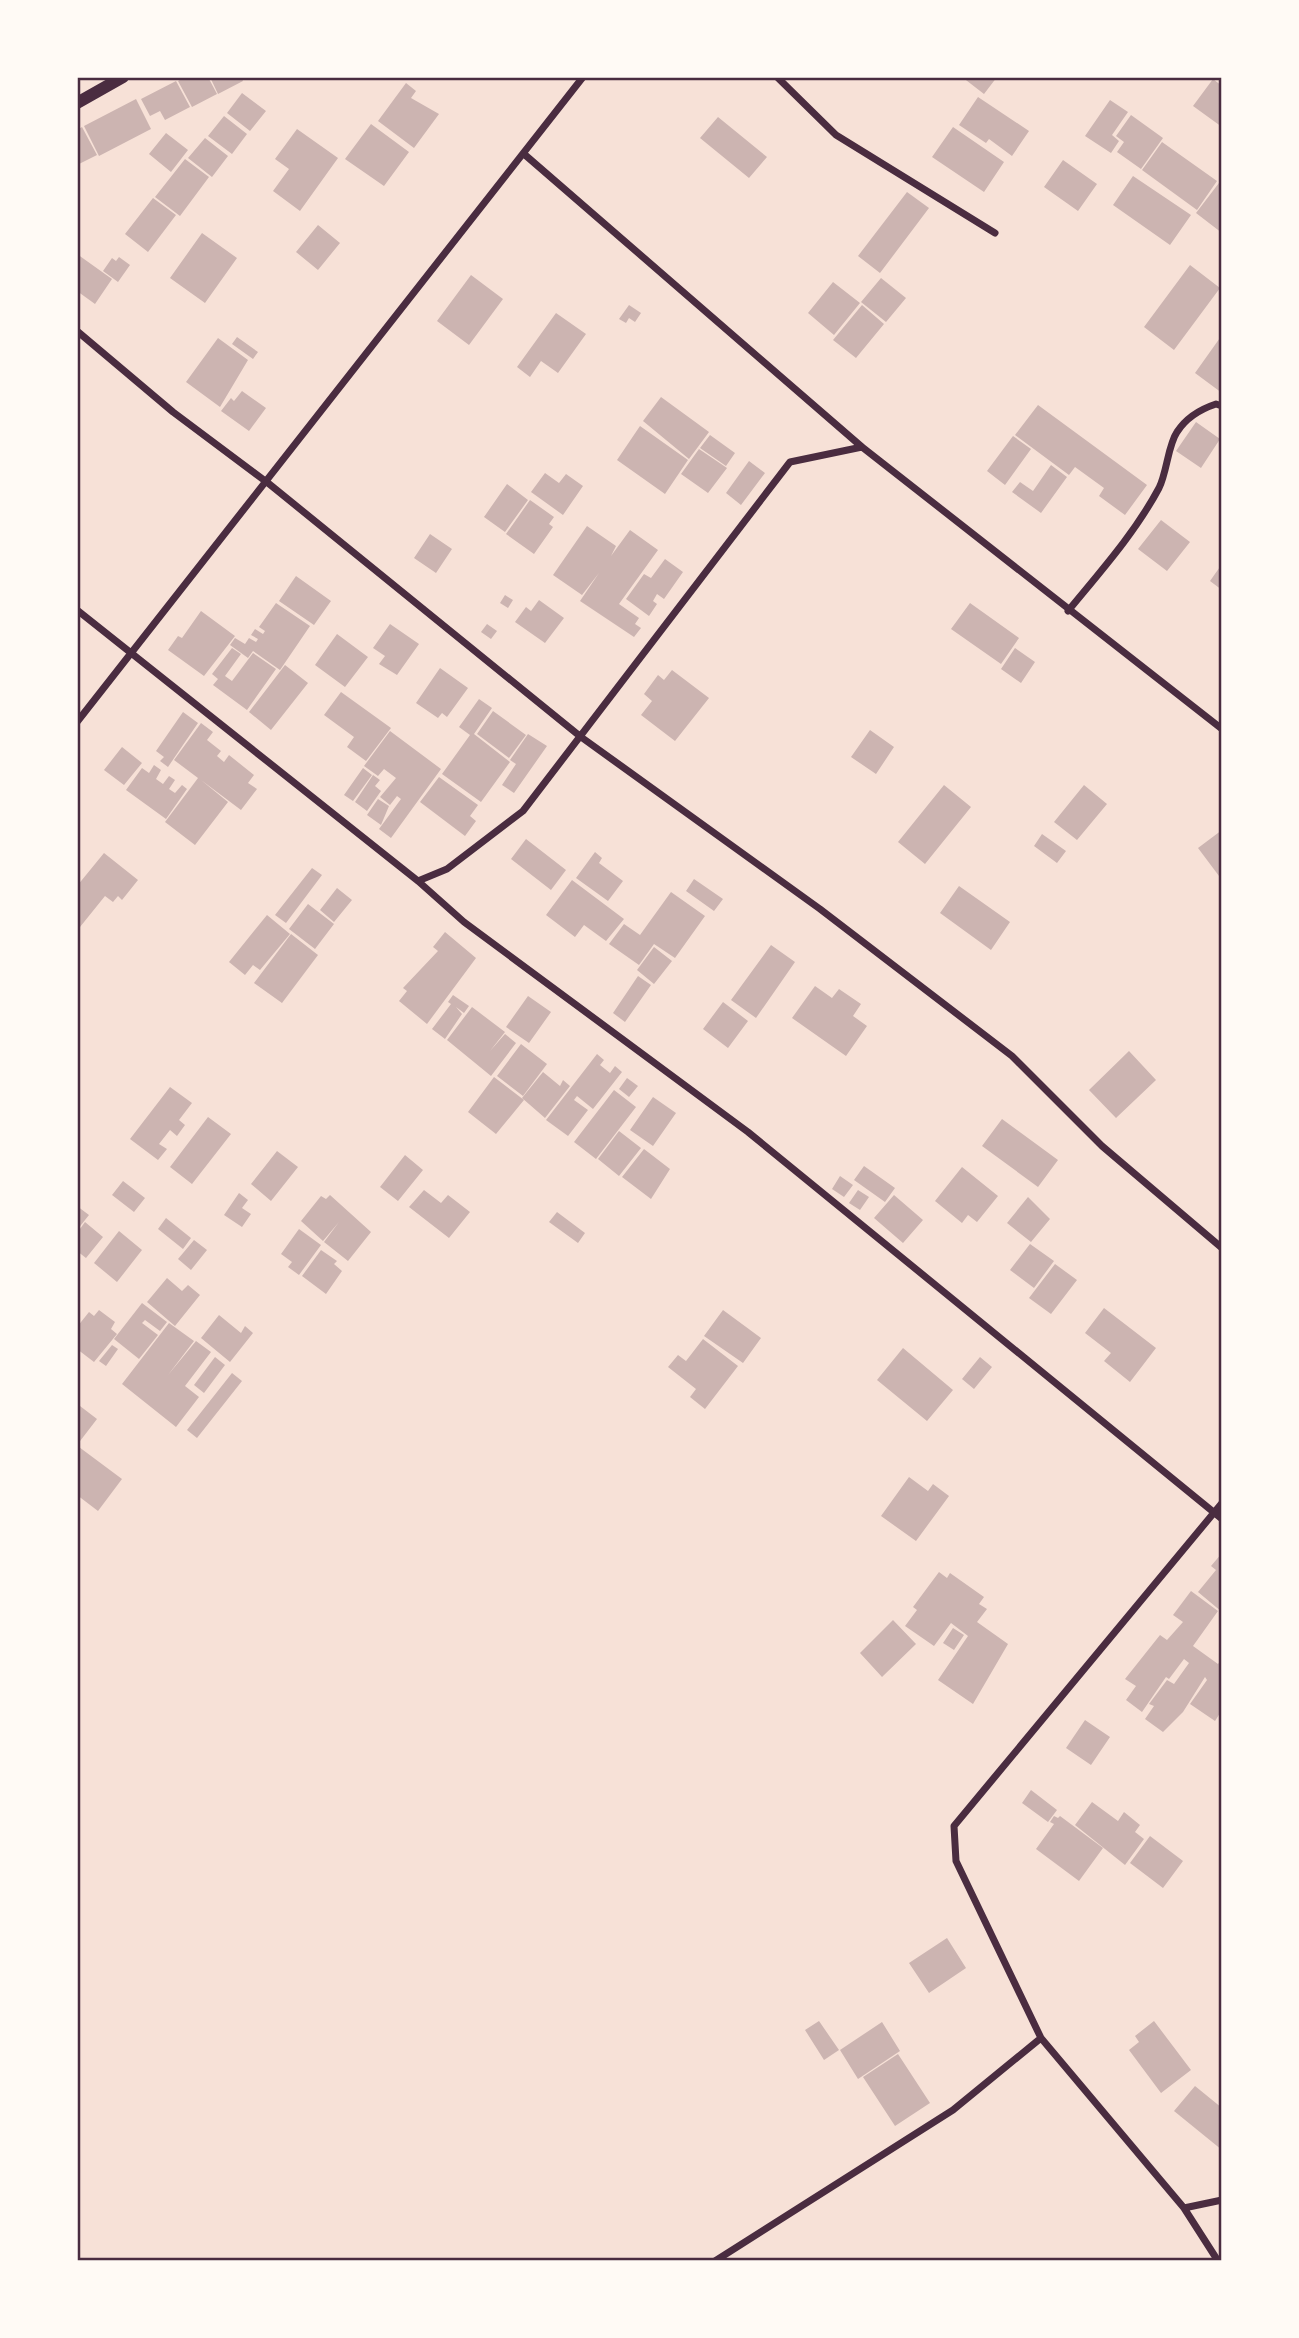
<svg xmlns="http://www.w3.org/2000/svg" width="1299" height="2338" font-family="'Fira Sans',sans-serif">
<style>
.building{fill:#ccb4b1}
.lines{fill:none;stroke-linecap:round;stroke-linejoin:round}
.minor{stroke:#4a2c40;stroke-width:7}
.tertiary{stroke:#4a2c40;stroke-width:12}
.neatline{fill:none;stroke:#4a2c40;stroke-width:2.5}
</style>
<rect width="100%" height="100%" fill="#f7e1d7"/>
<!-- building -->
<path class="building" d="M185,77H208L217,94L192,107L178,81Z
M210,77H241L243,81L218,94Z
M962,77H997L984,94Z
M1213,79L1222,86V127L1193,106Z
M176,81L190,107L165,120L160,111L150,116L141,99Z
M406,83L416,91L411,98L439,114L414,148L378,121Z
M242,93L266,111L250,131L227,113Z
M978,97L1029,131L1012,156L989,139L986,143L959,125Z
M136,99L151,129L99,156L84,126Z
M1110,100L1128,112L1112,135L1119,141L1111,153L1085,136Z
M1131,115L1163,138L1141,169L1117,152L1124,142L1116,136Z
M224,116L247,134L232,154L208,136Z
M718,117L767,157L749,178L700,138Z
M371,124L409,152L384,186L345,159Z
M82,127L97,155L77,165V130Z
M953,127L1004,162L984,192L932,157Z
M297,129L338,158L300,211L273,191L289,169L275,159Z
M166,133L188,150L171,172L149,154Z
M205,138L228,156L212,177L188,158Z
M1162,142L1217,181L1197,210L1142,170Z
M185,159L209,177L180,216L155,197Z
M1063,160L1097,184L1078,211L1044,187Z
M1133,176L1191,215L1170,245L1113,205Z
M1222,179V233L1196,213Z
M907,192L929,208L880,273L858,256Z
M153,198L176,215L148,252L125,234Z
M318,225L340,243L318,270L296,252Z
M202,233L237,258L205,303L170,278Z
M77,254L112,279L95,304L77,291Z
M119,257L130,265L118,282L103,271L112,258L116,261Z
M1190,265L1220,288L1174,350L1144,327Z
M471,275L503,299L469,345L437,321Z
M881,278L906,298L886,322L861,302Z
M833,282L860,303L834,335L808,313Z
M629,305L641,313L635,322L629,318L626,323L619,319Z
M862,305L884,324L856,358L833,340Z
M556,313L586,334L558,373L541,361L530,377L517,367Z
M1222,335V393L1195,373Z
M237,337L258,352L253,359L232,344Z
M218,338L248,360L220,407L186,382Z
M242,391L266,408L249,431L221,411L231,398L234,401Z
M661,397L709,432L689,459L643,421Z
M1038,405L1147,485L1125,515L1099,496L1104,488L1075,467L1069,475L1015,435Z
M1196,422L1220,439L1201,468L1176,451Z
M640,426L688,460L665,494L617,460Z
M710,435L735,453L726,466L700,448Z
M1013,436L1031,449L1005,485L987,471Z
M699,449L727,468L708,493L681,474Z
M749,461L765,473L741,505L726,493Z
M1051,465L1067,477L1041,513L1012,492L1020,482L1033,491Z
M545,473L559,483L566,474L583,486L563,515L531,492Z
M507,484L528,500L505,532L484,517Z
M530,500L554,517L549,524L553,527L534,554L506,534Z
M1161,520L1190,542L1167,571L1138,549Z
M587,526L616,546L611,556L630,530L658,550L619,604L639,618L635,624L641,628L634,637L580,601L599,573L582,595L553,575Z
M430,534L452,549L436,573L414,558Z
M665,559L683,572L664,599L657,594L653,601L657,604L649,616L626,599L644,574L651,578Z
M1222,564V590L1210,581Z
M296,576L331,601L314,625L279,601Z
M505,595L513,600L508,608L500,603Z
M539,600L564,618L545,643L515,622L526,607L531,611Z
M276,603L310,626L280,670L253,651L248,658L230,645L235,638L245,644L249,638L256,642L258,639L251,635L255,629L263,634L265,631L259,627Z
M970,603L1019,638L1001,664L951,629Z
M201,611L235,636L204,676L168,650L178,636L182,638Z
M390,624L419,644L397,675L379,664L385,656L373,648Z
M487,624L497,631L491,639L481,632Z
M337,634L368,657L345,687L315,665Z
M232,648L241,654L225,676L232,681L253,653L276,669L247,710L213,685L218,679L212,674Z
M1015,648L1035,662L1021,683L1001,669Z
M285,665L308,683L271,730L249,712Z
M440,668L468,688L447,717L442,713L438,718L416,703Z
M672,670L709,698L675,741L641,715L652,701L644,694L658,675L664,680Z
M341,692L391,728L366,761L347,747L354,737L324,715Z
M479,699L492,708L474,734L510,762L481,802L442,774L470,735L459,727Z
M493,711L526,735L509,758L477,734Z
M183,712L198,723L168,767L160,761L164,757L156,751Z
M201,723L213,732L207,740L221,751L217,756L224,762L229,755L254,775L248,783L257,789L241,810L201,780L228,802L195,845L165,822L198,778L174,760Z
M870,730L894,747L876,774L851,757Z
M390,731L441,769L391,838L379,829L401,799L397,796L390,805L380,797L396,778L384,769L378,776L364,766Z
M528,734L547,746L514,793L502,785L516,764L510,760Z
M122,747L142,763L124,785L104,770Z
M154,765L161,770L156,779L163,784L169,776L175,780L169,789L175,793L182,785L187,789L166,819L126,790L142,768L149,773Z
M363,768L372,775L353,801L344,795Z
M373,775L380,780L375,786L381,791L367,811L355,802Z
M439,777L478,805L470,816L476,821L465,836L420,802Z
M944,785L971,807L925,864L898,842Z
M1084,785L1107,804L1077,840L1054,822Z
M378,799L389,806L381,825L367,815Z
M1222,830V874L1219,876L1198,848Z
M1042,834L1066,851L1057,863L1034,846Z
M526,839L566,870L551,890L511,859Z
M595,852L602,858L599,863L623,881L608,901L576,878Z
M104,853L138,880L122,900L118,896L113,902L105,896L80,927L77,924V886Z
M312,868L322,875L286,923L275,915Z
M694,879L723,899L714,911L686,891Z
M572,880L624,919L606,941L584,925L575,937L546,915Z
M959,886L1010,922L991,950L940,913Z
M337,888L352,900L334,922L320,910Z
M671,892L705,916L675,958L654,944L639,965L609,944L624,924L640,935Z
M308,904L334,924L315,949L289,929Z
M267,915L290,934L260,970L253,965L245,975L229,962Z
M445,932L476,958L427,1024L399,1001L407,991L403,988L438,951L433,947Z
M291,934L318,955L282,1003L254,983Z
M771,945L795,962L756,1018L731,1000Z
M654,947L672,961L654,984L637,970Z
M638,976L651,985L625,1022L613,1013Z
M815,986L832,998L839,989L861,1004L853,1016L867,1026L846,1056L792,1018Z
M453,995L469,1006L464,1013L456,1007L462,1014L445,1039L432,1029L451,1004L448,1002Z
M528,996L551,1012L529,1043L506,1027Z
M723,1002L748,1021L728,1048L703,1029Z
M472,1007L505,1032L490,1051L505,1034L516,1043L491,1076L447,1040Z
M521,1044L547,1064L523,1096L497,1076Z
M1129,1051L1156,1080L1116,1118L1089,1090Z
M597,1054L604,1060L600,1065L610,1073L615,1066L622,1072L593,1109L577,1096L574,1100L588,1110L568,1136L546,1120Z
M543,1072L560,1086L563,1080L570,1086L545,1118L522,1098Z
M494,1077L524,1100L496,1134L468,1112Z
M627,1078L638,1086L629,1097L619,1089Z
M170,1087L192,1103L179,1120L185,1125L177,1136L170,1130L159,1144L167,1149L158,1160L130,1139Z
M614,1090L636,1107L596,1159L574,1142Z
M653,1097L676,1113L653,1146L630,1130Z
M208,1117L231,1134L192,1184L170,1167Z
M1002,1119L1058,1160L1038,1187L982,1146Z
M619,1131L641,1148L619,1176L598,1159Z
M644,1149L670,1169L651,1199L622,1177Z
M277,1151L298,1167L271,1201L251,1184Z
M405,1155L423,1170L398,1201L380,1187Z
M864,1166L895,1188L885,1202L854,1180Z
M962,1167L998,1196L977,1222L968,1215L962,1223L935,1201Z
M840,1176L853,1185L844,1197L832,1189Z
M123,1181L145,1198L134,1212L112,1195Z
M424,1190L441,1203L448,1195L470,1212L449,1238L409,1207Z
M858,1190L869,1197L860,1210L849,1203Z
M239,1193L248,1200L242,1208L251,1214L242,1227L224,1215Z
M330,1195L371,1232L348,1261L324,1242L339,1222L323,1241L301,1221L321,1196L326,1199Z
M894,1195L923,1220L903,1243L874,1218Z
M1028,1197L1050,1219L1031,1242L1007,1223Z
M77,1206L89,1215L77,1230Z
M557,1212L585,1233L578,1243L549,1222Z
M166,1218L191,1238L183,1249L158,1229Z
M85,1222L103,1237L86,1258L77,1251V1233Z
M299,1229L321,1245L299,1275L288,1267L292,1262L281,1254Z
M119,1231L142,1250L117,1282L94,1263Z
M194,1240L207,1250L191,1270L178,1259Z
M1030,1244L1054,1261L1034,1288L1010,1270Z
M321,1250L337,1261L334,1264L342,1271L326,1294L302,1276Z
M1055,1264L1077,1280L1051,1314L1029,1298Z
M167,1278L182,1291L188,1285L200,1295L175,1326L147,1302Z
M142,1303L167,1322L160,1331L145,1320L142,1323L158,1335L139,1359L114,1339Z
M1104,1308L1156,1348L1130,1382L1104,1361L1111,1353L1085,1333Z
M99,1310L115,1322L111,1329L117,1334L94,1362L77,1349V1327L89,1312L94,1316Z
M723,1310L761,1338L743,1363L704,1336Z
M219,1315L241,1333L245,1326L253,1333L230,1362L201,1338Z
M169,1323L194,1341L168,1375L196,1341L211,1352L185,1386L199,1397L176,1427L122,1384Z
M703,1339L738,1366L705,1409L690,1397L696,1389L668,1367L678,1355L686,1361Z
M112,1345L118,1349L106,1366L99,1361Z
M903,1348L953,1390L927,1421L877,1380Z
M215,1357L225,1365L204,1393L194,1385Z
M980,1357L992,1367L974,1389L962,1379Z
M232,1373L242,1381L197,1438L187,1430Z
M80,1406L97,1419L77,1445V1410Z
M79,1447L122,1479L98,1511L77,1495Z
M909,1477L928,1491L933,1484L949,1496L916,1541L881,1516Z
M1222,1553V1612L1198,1592L1216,1570L1211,1566Z
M939,1572L947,1578L950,1573L984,1597L979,1604L987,1609L977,1622L1008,1644L973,1704L938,1680L968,1636L951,1623L934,1646L905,1626L917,1610L913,1607Z
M1191,1591L1218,1611L1193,1646L1218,1664L1222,1659V1710L1215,1721L1190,1704L1207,1680L1205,1677L1183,1712L1163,1732L1145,1719L1154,1706L1149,1704L1167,1680L1174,1684L1189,1663L1184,1659L1169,1679L1166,1677L1142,1712L1126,1700L1136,1686L1125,1679L1160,1635L1167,1640L1183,1622L1173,1615Z
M893,1620L916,1644L882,1677L860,1653Z
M953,1628L964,1635L954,1650L943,1643Z
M1085,1720L1110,1737L1091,1765L1066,1748Z
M1031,1790L1057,1810L1048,1822L1022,1803Z
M1092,1802L1118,1821L1124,1812L1140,1825L1135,1832L1144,1839L1125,1865L1075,1825Z
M1054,1816L1058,1818L1060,1816L1103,1848L1079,1881L1036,1849L1054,1824L1050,1822Z
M1150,1836L1183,1861L1163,1888L1130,1863Z
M947,1938L966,1968L929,1993L909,1963Z
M819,2021L839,2050L824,2060L805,2030Z
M1154,2021L1191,2070L1161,2093L1129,2050L1139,2042L1135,2036Z
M882,2022L900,2051L858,2079L840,2050Z
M898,2054L930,2103L895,2126L863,2077Z
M1195,2086L1222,2108V2150L1174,2111Z"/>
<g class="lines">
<!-- minor -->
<path class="minor" d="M777,77L836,135L995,233
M524,154L862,447L1222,729
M77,331L173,412L268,483L581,737L820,909L1012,1056L1102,1146L1222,1248
M77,610L418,881L464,922L748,1132L1222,1519
M1068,611C1100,572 1135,533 1159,488C1167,472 1168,445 1177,432C1186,418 1201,409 1216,404L1222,406
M77,722L583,77
M418,881L447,869L523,811L790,462L862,447
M1222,1503L954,1826L956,1861L1041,2038L1184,2208L1222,2200
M1184,2208L1218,2261
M715,2261L953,2110L1041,2038"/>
<!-- tertiary -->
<path class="tertiary" d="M77,103L123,77"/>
</g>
<!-- border -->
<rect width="1299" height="2338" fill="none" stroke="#fffaf5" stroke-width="158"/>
<rect x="79" y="79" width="1141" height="2180" class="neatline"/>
</svg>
